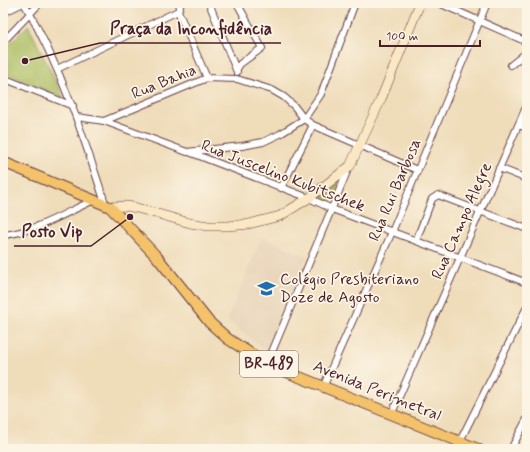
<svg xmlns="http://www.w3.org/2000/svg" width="530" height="452" font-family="Mynerve,sans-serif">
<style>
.built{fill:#e6d0b4}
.green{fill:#aabc5f;stroke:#7a6e45}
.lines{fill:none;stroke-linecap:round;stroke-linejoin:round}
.street-casing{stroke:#633b40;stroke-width:8}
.secondary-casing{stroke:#633b40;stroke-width:10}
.primary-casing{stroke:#633b40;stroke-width:12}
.street{stroke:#fff;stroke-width:6}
.secondary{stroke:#fae7c3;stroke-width:9}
.primary{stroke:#f3c26a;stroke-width:10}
.labels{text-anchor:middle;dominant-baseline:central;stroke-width:3.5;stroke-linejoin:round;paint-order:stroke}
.shield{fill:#fcf5e5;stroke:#7f5f63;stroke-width:1}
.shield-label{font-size:15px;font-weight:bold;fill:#4a1f2b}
.street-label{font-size:16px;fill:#4a1f2b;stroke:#fcf5e5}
.poi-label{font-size:16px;fill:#4a1f2b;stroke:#fcf5e5;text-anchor:start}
.leader{fill:none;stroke:#4a1f2b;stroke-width:1.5}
.callout-dot{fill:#4a1f2b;stroke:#fcf5e5;stroke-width:1.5}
.callout-label{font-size:17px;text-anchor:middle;font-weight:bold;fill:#4a1f2b;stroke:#fcf5e5;stroke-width:3.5;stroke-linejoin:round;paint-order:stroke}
</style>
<rect width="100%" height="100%" fill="#fcf5e5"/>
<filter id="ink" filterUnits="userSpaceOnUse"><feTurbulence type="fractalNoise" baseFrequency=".025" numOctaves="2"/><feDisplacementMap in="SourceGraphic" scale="8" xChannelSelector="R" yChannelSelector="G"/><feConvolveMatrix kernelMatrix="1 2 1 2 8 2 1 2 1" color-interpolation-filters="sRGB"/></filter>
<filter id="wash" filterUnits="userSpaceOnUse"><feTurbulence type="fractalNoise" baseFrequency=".012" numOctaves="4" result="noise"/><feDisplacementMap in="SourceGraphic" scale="16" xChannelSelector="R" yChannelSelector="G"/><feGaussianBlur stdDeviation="0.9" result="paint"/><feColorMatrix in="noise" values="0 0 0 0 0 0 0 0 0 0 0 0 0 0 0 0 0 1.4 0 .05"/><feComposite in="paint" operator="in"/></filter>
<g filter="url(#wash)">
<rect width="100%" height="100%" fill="#efdcb9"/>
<!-- built -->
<path class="built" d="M262,237L307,256L268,351L227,320Z"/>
<!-- green -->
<path class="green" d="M28,25L64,98L3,72V51Z
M341,179L330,203L319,197Z"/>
</g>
<g filter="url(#ink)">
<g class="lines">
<defs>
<path id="street" d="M24,3C61,67 83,135 106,206
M209,3L237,72
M237,3L262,48L240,64L237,69
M439,3L527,42
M178,11L207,78
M3,13L23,3
M3,42L40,3
M511,65L527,52
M57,69L178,11L181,3
M3,78L73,106
M77,117L104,121L187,152L242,146L263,142L280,134L304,119L321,94L355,3
M104,121L207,78L237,79L272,90L284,97L294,106L304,119L313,125L417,170
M518,125L527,128
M189,152L309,198L332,209L527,283
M499,168L527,179
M281,188L313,125
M3,235C35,232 65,213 94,200
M416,241L432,199L438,195L527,229
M267,364L349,167
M324,385L392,232L487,3
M392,413L527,105
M456,449L527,307
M511,449L527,419"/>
<path id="secondary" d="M110,207L127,206L137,208L190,223L208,226H228L249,224L280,216L309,198L350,166L381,99L420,3"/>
<path id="primary" d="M3,162L110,207L157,257L209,322L228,339L267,364L478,449"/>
</defs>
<!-- street casing -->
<use href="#street" class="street-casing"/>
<!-- secondary casing -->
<use href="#secondary" class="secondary-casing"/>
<!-- primary casing -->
<use href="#primary" class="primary-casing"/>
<!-- street -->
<use href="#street" class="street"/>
<!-- secondary -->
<use href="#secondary" class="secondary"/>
<!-- primary -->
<use href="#primary" class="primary"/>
</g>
</g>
<!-- icons -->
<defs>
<symbol id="school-bare" viewBox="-9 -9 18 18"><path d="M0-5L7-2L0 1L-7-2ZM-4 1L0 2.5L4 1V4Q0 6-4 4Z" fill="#1f6fb2" stroke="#fcf5e5" stroke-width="2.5" paint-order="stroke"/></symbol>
</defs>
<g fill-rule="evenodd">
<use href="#school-bare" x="254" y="276" width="25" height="25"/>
</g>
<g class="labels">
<!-- shield labels -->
<rect class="shield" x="240" y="351" width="58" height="26" rx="3"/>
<g class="shield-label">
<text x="269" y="364">BR-489</text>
</g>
<!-- street labels -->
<g class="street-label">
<text transform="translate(164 82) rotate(-22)">Rua Bahia</text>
<text transform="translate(283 176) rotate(21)">Rua Juscelino Kubitschek</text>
<text transform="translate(395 190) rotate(-67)">Rua Rui Barbosa</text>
<text transform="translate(462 221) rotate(-66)">Rua Campo Alegre</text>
<text transform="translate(377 391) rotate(22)">Avenida Perimetral</text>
</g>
<!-- poi labels -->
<g class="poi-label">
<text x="280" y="279">Colégio Presbiteriano<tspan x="280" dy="18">Doze de Agosto</tspan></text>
</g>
</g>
<!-- callouts -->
<path class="leader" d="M25 61L100 43H281M130 217L91 246H14"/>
<g class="callout-dot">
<circle cx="25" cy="61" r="4"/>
<circle cx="130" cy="217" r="4"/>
</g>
<g class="callout-label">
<text x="191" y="34">Praça da Inconfidência</text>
<text x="52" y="237">Posto Vip</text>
</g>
<!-- margin -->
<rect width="530" height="452" fill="none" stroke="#fcf5e5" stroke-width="16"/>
<!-- scale -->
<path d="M380 40v6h100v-6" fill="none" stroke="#4a1f2b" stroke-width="2"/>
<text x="386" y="40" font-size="12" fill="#4a1f2b" stroke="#fcf5e5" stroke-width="3" paint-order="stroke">100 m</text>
</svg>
